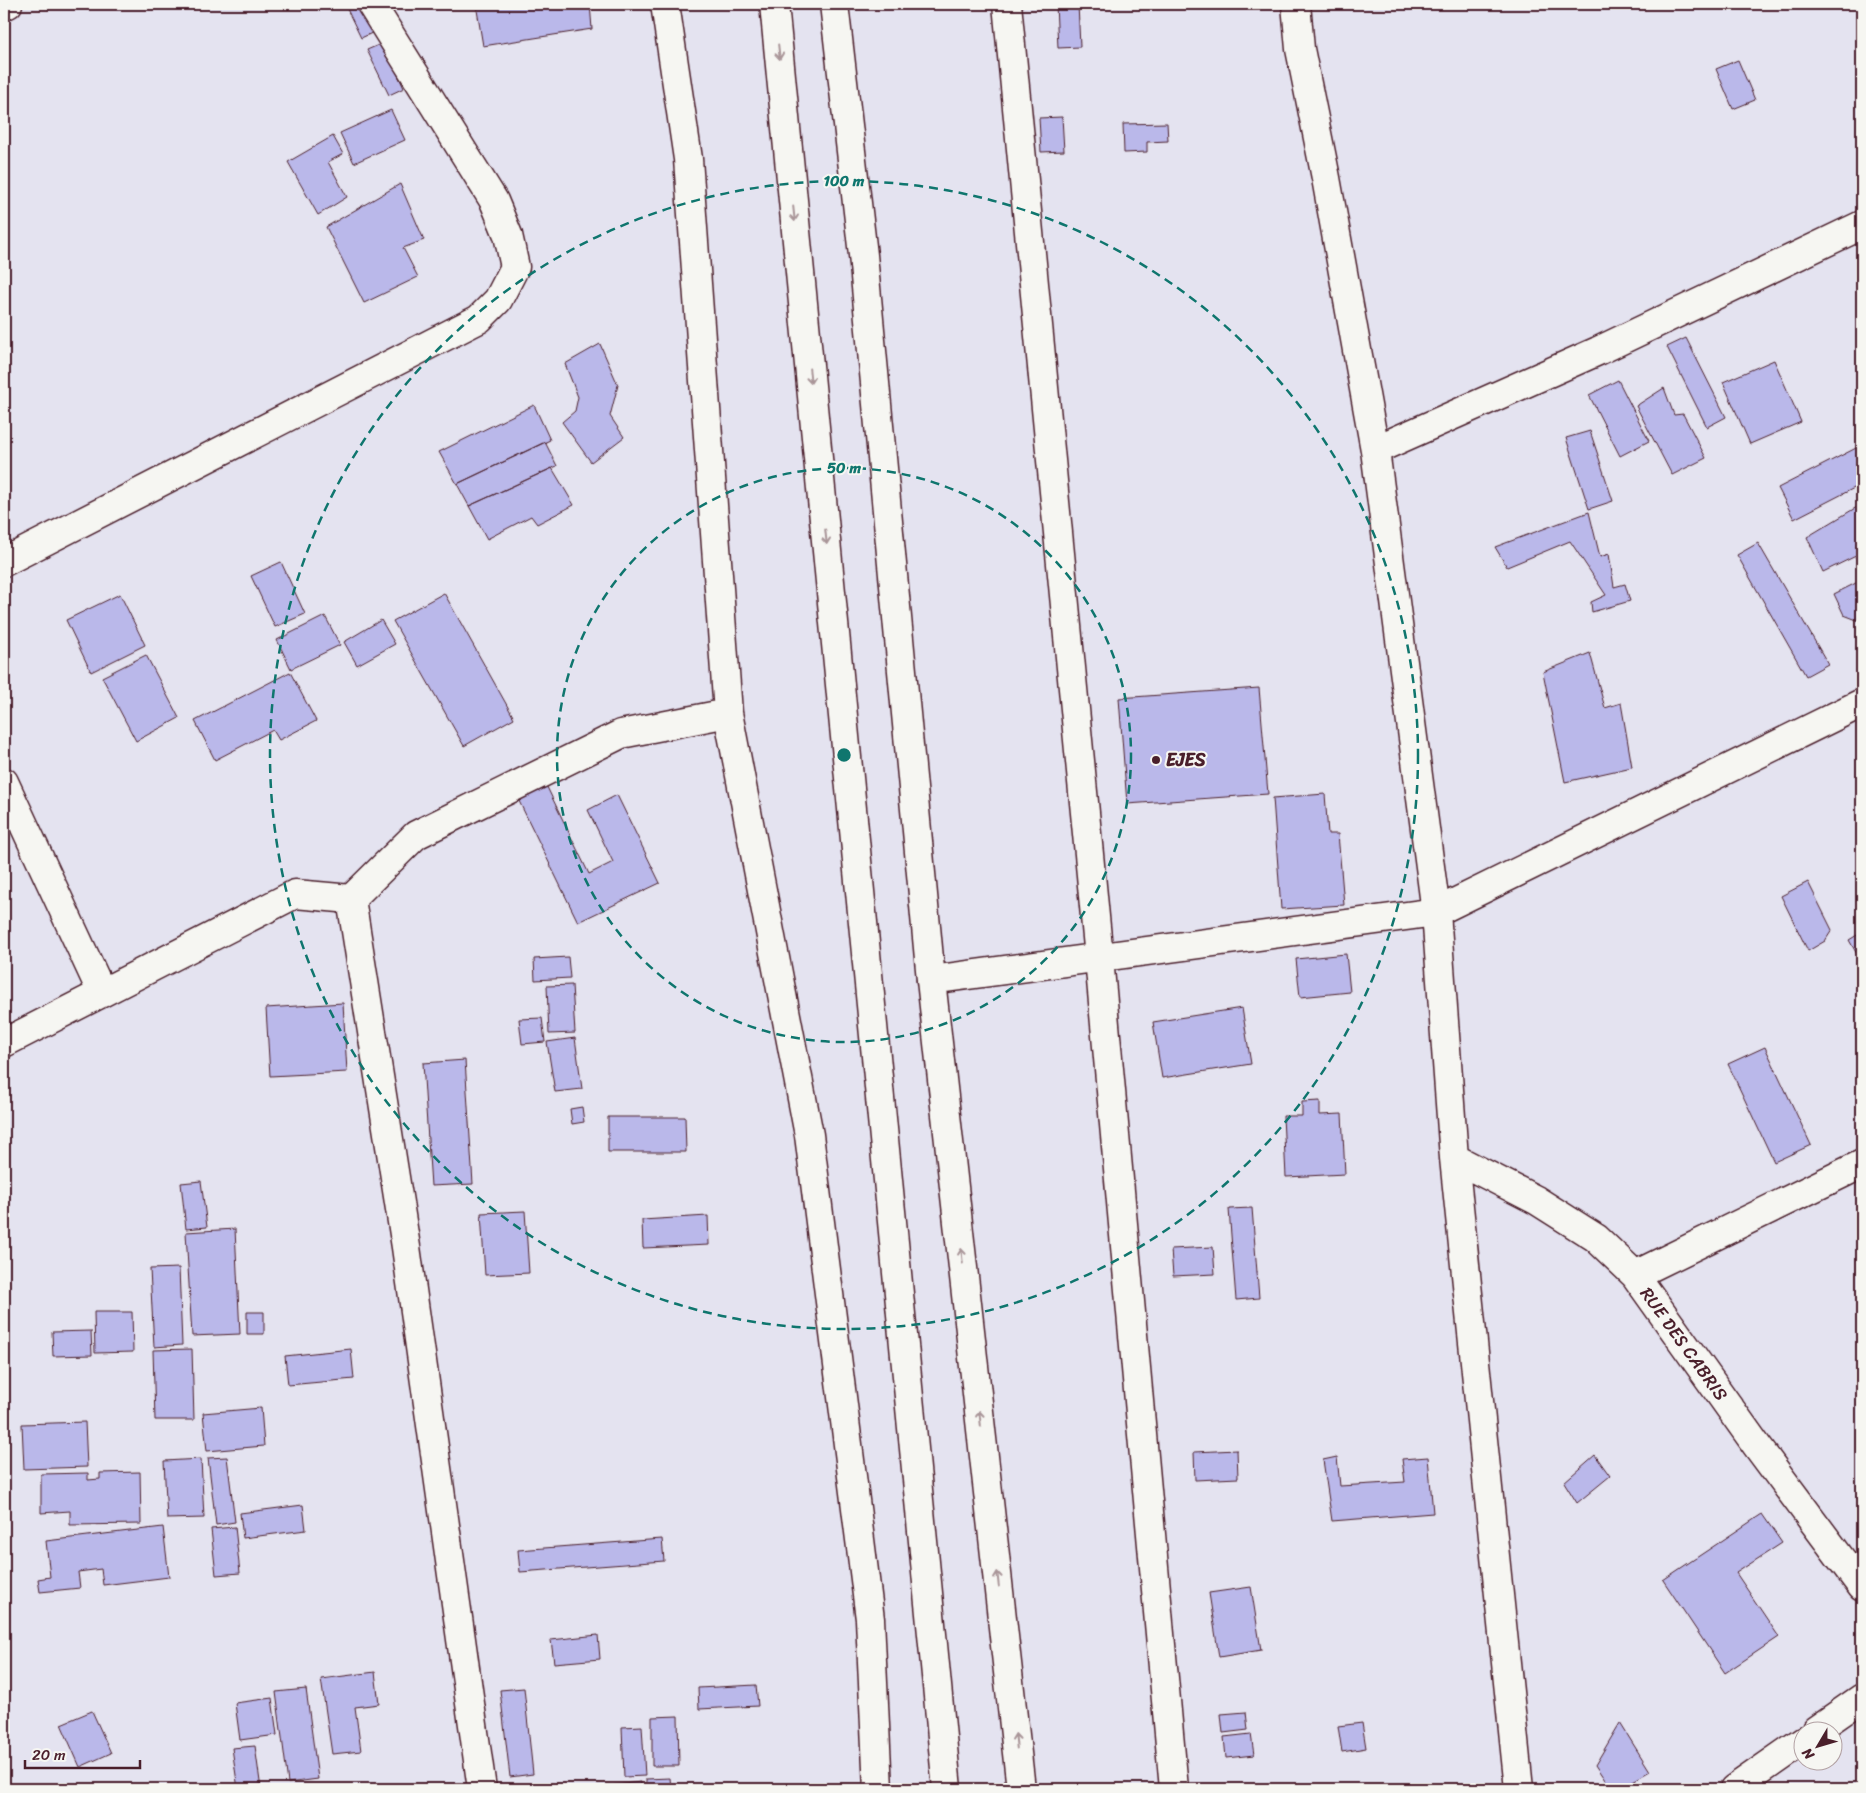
<svg xmlns="http://www.w3.org/2000/svg" width="1866" height="1793" font-family="Sriracha,sans-serif">
<style>
.building{fill:#bab8ea;stroke:#4a1f2b}
.lines{fill:none;stroke-linecap:round;stroke-linejoin:round}
.street-casing{stroke:#4a1f2b;stroke-width:31}
.primary-casing{stroke:#4a1f2b;stroke-width:31}
.street{stroke:#f6f6f2;stroke-width:28}
.primary{stroke:#f6f6f2;stroke-width:28}
.oneway{stroke:#a99598}
.ring{fill:none;stroke:#0f766e;stroke-width:2.5;stroke-dasharray:9 6}
.poi-dot{fill:#4a1f2b;stroke:#f6f6f2;stroke-width:2}
.labels{text-anchor:middle;dominant-baseline:central;stroke-width:4;stroke-linejoin:round;paint-order:stroke}
.poi-label{font-size:18px;font-weight:bold;fill:#4a1f2b;stroke:#f6f6f2;text-anchor:start}
.street-label{font-size:18px;fill:#4a1f2b;stroke:#f6f6f2}
.centre{fill:#0f766e;stroke:#f6f6f2;stroke-width:2.5}
.ring-label{font-size:15px;text-anchor:middle;font-weight:bold;fill:#0f766e;stroke:#f6f6f2;stroke-width:4;stroke-linejoin:round;paint-order:stroke}
</style>
<rect width="100%" height="100%" fill="#e4e3f0"/>
<filter id="ink" filterUnits="userSpaceOnUse"><feTurbulence type="fractalNoise" baseFrequency=".02" numOctaves="2"/><feDisplacementMap in="SourceGraphic" scale="10" xChannelSelector="R" yChannelSelector="G"/><feConvolveMatrix kernelMatrix="1 2 1 2 8 2 1 2 1" color-interpolation-filters="sRGB"/></filter>
<g filter="url(#ink)">
<!-- building -->
<path class="building" d="M353,4H359L372,33L361,38L346,7Z
M476,4H590L592,29L483,46Z
M1056,4H1078L1080,47L1058,48Z
M383,43L404,88L389,95L367,50Z
M1738,60L1755,100L1733,109L1716,69Z
M391,110L405,140L354,163L340,133Z
M1062,117L1064,151L1041,152L1039,118Z
M1167,123L1168,141L1147,142V152L1124,153L1123,124Z
M333,136L343,154L328,162L347,197L318,215L288,162Z
M400,184L424,240L403,248L418,277L364,303L326,227Z
M1686,338L1726,417L1707,427L1667,347Z
M600,344L618,385L610,416L624,437L591,462L562,422L575,411L578,397L565,364Z
M1774,360L1801,422L1750,444L1723,382Z
M1618,380L1649,441L1620,456L1589,395Z
M1664,388L1674,415L1683,414L1706,458L1672,475L1636,406Z
M534,405L550,440L457,484L439,452Z
M1590,431L1613,501L1589,509L1566,438Z
M545,442L557,466L469,506L457,484Z
M1862,445V484L1794,519L1778,488Z
M552,468L574,505L537,524L531,516L487,539L469,506Z
M1862,504V553L1823,572L1807,537Z
M1589,512L1600,557L1609,554L1614,587L1625,584L1630,601L1592,612L1591,602L1606,595L1570,541L1507,567L1495,547Z
M1758,543L1828,664L1806,676L1737,555Z
M281,562L305,614L275,627L251,576Z
M1862,580V622L1844,615L1834,594Z
M444,593L514,718L464,746L393,621Z
M120,594L145,645L91,672L66,620Z
M325,616L340,645L291,669L277,640Z
M381,620L395,644L357,665L344,642Z
M1590,653L1605,708L1621,703L1632,767L1565,782L1543,672Z
M146,655L179,718L136,741L102,677Z
M290,672L316,721L279,740L273,730L215,760L195,721Z
M1259,688L1268,794L1127,804L1119,698Z
M546,785L589,874L613,862L588,810L617,795L660,883L578,922L518,799Z
M1325,794L1328,834H1338L1344,905L1281,909L1273,798Z
M1808,882L1832,930L1825,941L1808,951L1781,896Z
M1862,932V963L1849,940Z
M1346,954L1350,992L1300,997L1296,959Z
M568,957L570,978L535,980L534,959Z
M572,985L575,1033L549,1034L547,986Z
M343,1003L347,1072L270,1076L266,1008Z
M1242,1008L1251,1064L1162,1078L1153,1022Z
M542,1018L545,1042L522,1044L519,1019Z
M575,1038L582,1089L555,1092L547,1042Z
M1765,1047L1811,1145L1774,1162L1728,1064Z
M465,1060L473,1184L431,1186L423,1063Z
M1320,1101V1115L1342,1114L1345,1174L1286,1177L1283,1116H1302V1102Z
M582,1107L584,1122L572,1124L570,1109Z
M608,1117H685L686,1152H608Z
M201,1181L207,1227L186,1229L181,1183Z
M1252,1208L1259,1298L1236,1300L1229,1209Z
M525,1211L529,1273L485,1275L481,1213Z
M708,1216L709,1245L643,1248L642,1220Z
M235,1229L240,1334L192,1336L186,1232Z
M1213,1247L1215,1274L1173,1276L1171,1249Z
M179,1268L182,1345L154,1347L150,1269Z
M94,1312H132L133,1352L95,1353Z
M247,1312H264V1334H247Z
M91,1331L92,1355L53,1356L52,1332Z
M192,1349L194,1420H155L153,1350Z
M351,1349L354,1379L288,1385L285,1356Z
M261,1408L264,1446L207,1451L203,1413Z
M85,1422L87,1467L24,1469L22,1424Z
M1237,1450L1238,1478L1195,1480L1194,1452Z
M1595,1455L1610,1476L1577,1503L1564,1482Z
M227,1457L235,1522L216,1525L208,1458Z
M1337,1457L1340,1486L1405,1482L1402,1459L1428,1457L1433,1513L1332,1521L1323,1460Z
M201,1459L204,1518L167,1519L164,1461Z
M140,1472L141,1524L70,1525V1511L41,1513V1474L88,1473V1480L100,1479V1473Z
M303,1505L306,1530L243,1538L240,1513Z
M1762,1514L1782,1543L1736,1573L1779,1637L1725,1673L1663,1580Z
M163,1527L169,1577L103,1585L101,1569L78,1572L80,1588L40,1592L38,1579L50,1577L46,1541Z
M235,1527L240,1573L216,1575L211,1529Z
M662,1539L664,1561L520,1572L518,1550Z
M1251,1587L1261,1650L1219,1657L1209,1593Z
M598,1635L600,1659L554,1663L551,1640Z
M375,1672L379,1704L355,1707L361,1751L332,1754L321,1679Z
M756,1685L758,1706L699,1709L698,1688Z
M524,1688L533,1774L510,1777L500,1690Z
M306,1689L318,1779L288,1783L276,1692Z
M272,1698L277,1735L240,1740L235,1703Z
M92,1711L111,1753L80,1767L61,1724Z
M1246,1712L1248,1730L1223,1733L1221,1714Z
M678,1716L679,1766H652V1717Z
M1362,1723L1366,1748L1342,1752L1338,1726Z
M1620,1723L1650,1771L1619,1789H1611L1595,1765Z
M642,1726L645,1776L624,1777L622,1727Z
M1251,1734L1254,1755L1226,1758L1224,1737Z
M255,1746L261,1789H238L232,1748Z
M670,1778L671,1789H646V1779Z
M641,1782V1789H614V1785Z"/>
<g class="lines">
<defs>
<path id="street" d="M665,4L688,159L728,713L809,1135L870,1619L878,1789
M1007,4L1099,958L1174,1789
M1296,4L1300,49L1326,178L1375,450L1436,912L1454,1158L1519,1789
M4,6L8,4
M1375,450L1598,351L1862,225
M4,562L479,319L498,300L515,267L508,235L494,201L371,4
M4,782L102,993
M351,899L406,1247L482,1789
M351,899L416,835L621,734L728,713
M931,980L1436,912L1862,703
M4,1043L295,894L351,899
M1454,1158L1536,1200L1596,1238L1635,1275L1757,1446L1862,1587
M1635,1275L1862,1164
M1816,1730L1862,1698
M1734,1789L1804,1740"/>
<path id="primary" d="M774,4L947,1789
M834,4L863,255L931,980L1021,1789"/>
</defs>
<!-- street casing -->
<use href="#street" class="street-casing"/>
<!-- primary casing -->
<use href="#primary" class="primary-casing"/>
<!-- street -->
<use href="#street" class="street"/>
<!-- primary -->
<use href="#primary" class="primary"/>
</g>
<!-- one-way arrows -->
<defs><path id="oneway-shaft" d="M-6 0H5M1.5-3L5.5 0L1.5 3" fill="none" stroke-width="1.6" stroke-linecap="round" stroke-linejoin="round" transform="scale(1.25)"/></defs>
<g class="oneway">
<use href="#oneway-shaft" transform="translate(779 52) rotate(84)"/>
<use href="#oneway-shaft" transform="translate(794 214) rotate(84)"/>
<use href="#oneway-shaft" transform="translate(810 376) rotate(84)"/>
<use href="#oneway-shaft" transform="translate(826 537) rotate(84)"/>
<use href="#oneway-shaft" transform="translate(962 1256) rotate(-96)"/>
<use href="#oneway-shaft" transform="translate(980 1418) rotate(-96)"/>
<use href="#oneway-shaft" transform="translate(998 1579) rotate(-96)"/>
<use href="#oneway-shaft" transform="translate(1016 1741) rotate(-96)"/>
</g>
</g>
<!-- distance rings -->
<g class="ring">
<circle cx="844" cy="755" r="287"/>
<circle cx="844" cy="755" r="574"/>
</g>
<!-- markers -->
<circle class="poi-dot" cx="1156" cy="760" r="5"/>
<g class="labels">
<!-- poi labels -->
<g class="poi-label">
<text x="1166" y="760">EJES</text>
</g>
<!-- street labels -->
<g class="street-label">
<text transform="translate(1684 1344) rotate(54)">RUE DES CABRIS</text>
</g>
</g>
<circle cx="844" cy="755" r="8" class="centre"/>
<g class="ring-label">
<text x="844" y="186">100 m</text>
<text x="844" y="473">50 m</text>
</g>
<!-- margin -->
<rect width="1866" height="1793" fill="none" stroke="#f6f6f2" stroke-width="20"/>
<rect x="10" y="10" width="1846" height="1773" fill="none" stroke="#4a1f2b" stroke-width="2" filter="url(#ink)"/>
<!-- north arrow -->
<g transform="translate(1818 1746) rotate(232)"><circle r="24" fill="#f6f6f2" stroke="#b1a0a2"/>
<path d="M0-4L9 19L0 12L-9 19Z" fill="#4a1f2b"/>
<text y="-8" font-size="14" font-weight="bold" text-anchor="middle" fill="#4a1f2b">N</text>
</g>
<!-- scale -->
<path d="M25 1760v8h115v-8" fill="none" stroke="#4a1f2b" stroke-width="2.5"/>
<text x="32" y="1760" font-size="15" fill="#4a1f2b" stroke="#f6f6f2" stroke-width="4" paint-order="stroke">20 m</text>
</svg>
